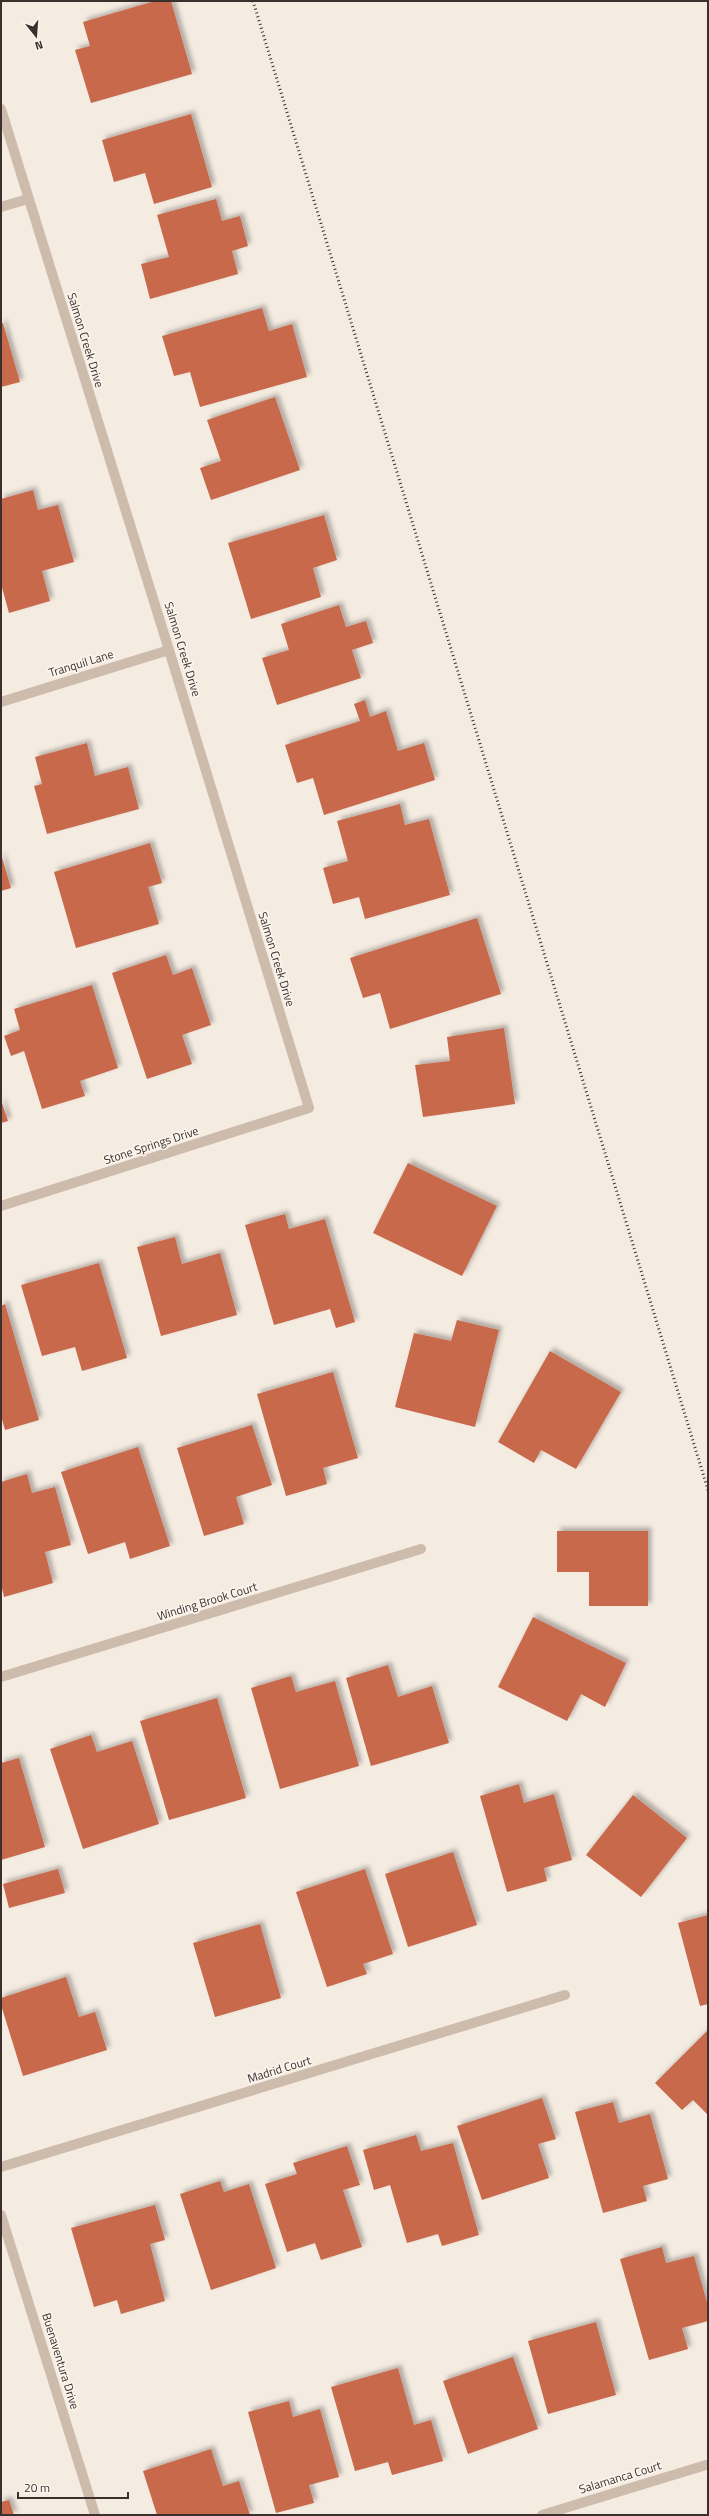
<svg xmlns="http://www.w3.org/2000/svg" width="709" height="2516" font-family="'Titillium Web',sans-serif">
<style>
.building{fill:#c8694b;filter:url(#shadow)}
.lines{fill:none;stroke-linecap:round;stroke-linejoin:round}
.street{stroke:#cdbbac;stroke-width:10}
.rail{stroke:#3b302b;stroke-width:3;stroke-dasharray:1 3;stroke-linecap:butt}
.labels{text-anchor:middle;dominant-baseline:central;stroke-width:3.5;stroke-linejoin:round;paint-order:stroke}
.street-label{font-size:12px;fill:#3b302b;stroke:#fbf5ee}
</style>
<defs>
<filter id="shadow"><feDropShadow dx="3.5" dy="-3.5" stdDeviation="2" flood-color="#0004"/></filter>
</defs>
<rect width="100%" height="100%" fill="#f4ebe1"/>
<!-- building -->
<path class="building" d="M155,1H171L192,74L91,103L75,50L90,46L83,22Z
M191,114L212,187L154,204L145,173L114,182L102,140Z
M216,199L222,221L240,216L248,246L232,251L238,274L150,299L141,264L169,257L157,215Z
M262,308L269,331L292,324L307,377L200,407L190,372L174,376L162,336Z
M3,323L20,382L1,387V324Z
M275,397L300,470L211,500L200,468L221,461L207,420Z
M33,490L38,510L58,505L74,562L42,571L50,601L9,613L1,584V499Z
M324,515L337,560L313,568L321,597L251,619L228,543Z
M339,605L346,627L366,621L373,643L352,650L361,678L277,705L262,658L289,650L281,624Z
M365,700L370,717L386,711L398,751L424,743L435,780L324,815L313,778L297,783L285,745L360,721L354,704Z
M87,743L95,776L128,767L139,809L47,834L34,786L42,784L35,757Z
M400,804L405,825L429,819L450,895L365,919L359,897L333,904L323,868L348,861L337,821Z
M150,843L162,883L148,887L159,924L76,948L54,872Z
M1,854L11,888L1,891Z
M477,918L501,994L390,1029L380,993L363,998L350,958Z
M166,955L173,975L192,968L211,1025L182,1035L192,1064L147,1079L112,973Z
M92,985L118,1068L80,1081L85,1096L42,1109L24,1051L11,1056L4,1036L20,1030L14,1009Z
M504,1028L515,1104L423,1117L415,1065L450,1061L447,1037Z
M1,1100L8,1121L1,1123Z
M408,1163L497,1206L462,1276L373,1233Z
M285,1214L289,1229L325,1219L355,1322L336,1328L330,1309L274,1325L245,1225Z
M175,1237L182,1264L220,1253L237,1315L161,1336L137,1247Z
M99,1263L127,1358L82,1371L75,1347L42,1356L21,1285Z
M5,1304L39,1420L5,1430L1,1416V1306Z
M457,1320L499,1330L475,1427L395,1407L414,1333L451,1341Z
M550,1351L621,1392L576,1469L541,1450L534,1463L498,1442Z
M333,1372L358,1458L323,1468L327,1484L286,1496L257,1394Z
M252,1425L272,1485L236,1497L244,1524L204,1536L177,1448Z
M138,1447L170,1546L130,1559L125,1542L88,1554L61,1472Z
M27,1474L32,1493L55,1487L71,1545L45,1552L53,1583L4,1597L1,1584V1482Z
M557,1531H648V1606H589V1572H557Z
M533,1617L626,1663L605,1707L581,1694L567,1721L498,1687Z
M388,1665L398,1697L432,1686L449,1743L371,1766L346,1678Z
M291,1676L296,1692L335,1681L359,1766L280,1789L251,1688Z
M217,1698L246,1798L169,1820L140,1721Z
M91,1735L97,1752L132,1741L159,1824L83,1849L50,1749Z
M19,1758L45,1847L1,1860V1763Z
M519,1784L524,1803L554,1794L572,1860L544,1868L547,1881L507,1892L480,1796Z
M633,1795L687,1838L641,1897L586,1855Z
M453,1852L477,1925L408,1947L385,1874Z
M58,1869L65,1893L9,1908L3,1884Z
M365,1869L393,1954L363,1964L367,1974L327,1987L296,1892Z
M708,1915V2004L700,2006L678,1923Z
M260,1924L281,1998L215,2017L193,1943Z
M66,1977L79,2017L95,2012L107,2050L23,2076L1,2005V1998Z
M708,2030V2115L693,2100L682,2110L655,2083Z
M542,2098L556,2139L538,2144L549,2178L482,2200L457,2126Z
M613,2102L619,2123L650,2114L668,2179L643,2186L647,2201L603,2213L575,2112Z
M416,2135L421,2151L453,2143L479,2235L442,2246L438,2234L407,2243L390,2185L374,2190L363,2150Z
M347,2146L360,2185L343,2190L362,2247L321,2260L315,2243L287,2252L265,2184L297,2174L293,2163Z
M220,2181L224,2192L249,2184L276,2268L211,2290L180,2194Z
M155,2205L165,2240L150,2244L165,2301L121,2314L117,2300L94,2307L71,2228Z
M662,2247L666,2263L694,2256L708,2306V2321L682,2328L688,2349L649,2360L620,2259Z
M596,2322L616,2395L548,2414L528,2341Z
M513,2357L538,2429L468,2454L443,2381Z
M398,2368L414,2425L431,2420L443,2461L392,2475L388,2462L355,2471L331,2387Z
M289,2401L293,2417L320,2409L339,2477L309,2485L314,2503L276,2513L248,2412Z
M211,2449L223,2486L239,2481L250,2515H157L143,2471Z
M9,2500L14,2515H1V2502Z"/>
<g class="lines">
<!-- street -->
<path class="street" d="M1,109L169,650L309,1108L1,1206
M1,207L28,199
M1,702L169,650
M1,1677L421,1549
M1,2167L565,1995
M1,2215L95,2515
M542,2515L706,2465"/>
<!-- rail -->
<path class="rail" d="M253,1L708,1490"/>
</g>
<g class="labels">
<!-- street labels -->
<g class="street-label">
<text transform="translate(86 340) rotate(73)">Salmon Creek Drive</text>
<text transform="translate(183 649) rotate(73)">Salmon Creek Drive</text>
<text transform="translate(81 663) rotate(-17)">Tranquil Lane</text>
<text transform="translate(277 959) rotate(73)">Salmon Creek Drive</text>
<text transform="translate(151 1145) rotate(-18)">Stone Springs Drive</text>
<text transform="translate(207 1601) rotate(-17)">Winding Brook Court</text>
<text transform="translate(279 2069) rotate(-17)">Madrid Court</text>
<text transform="translate(61 2361) rotate(73)">Buenaventura Drive</text>
<text transform="translate(620 2477) rotate(-17)">Salamanca Court</text>
</g>
</g>
<!-- border -->
<rect width="709" height="2516" fill="none" stroke="#3b302b" stroke-width="4"/>
<!-- north arrow -->
<g transform="translate(36 36) rotate(163)" stroke="#fbf5ee" stroke-width="3" paint-order="stroke">
<path d="M0-3L7 15L0 10L-7 15Z" fill="#3b302b"/>
<text y="-6" font-size="11" font-weight="bold" text-anchor="middle" fill="#3b302b">N</text>
</g>
<!-- scale -->
<path d="M18 2492v6h110v-6" fill="none" stroke="#3b302b" stroke-width="2"/>
<text x="24" y="2492" font-size="12" fill="#3b302b" stroke="#fbf5ee" stroke-width="3" paint-order="stroke">20 m</text>
</svg>
